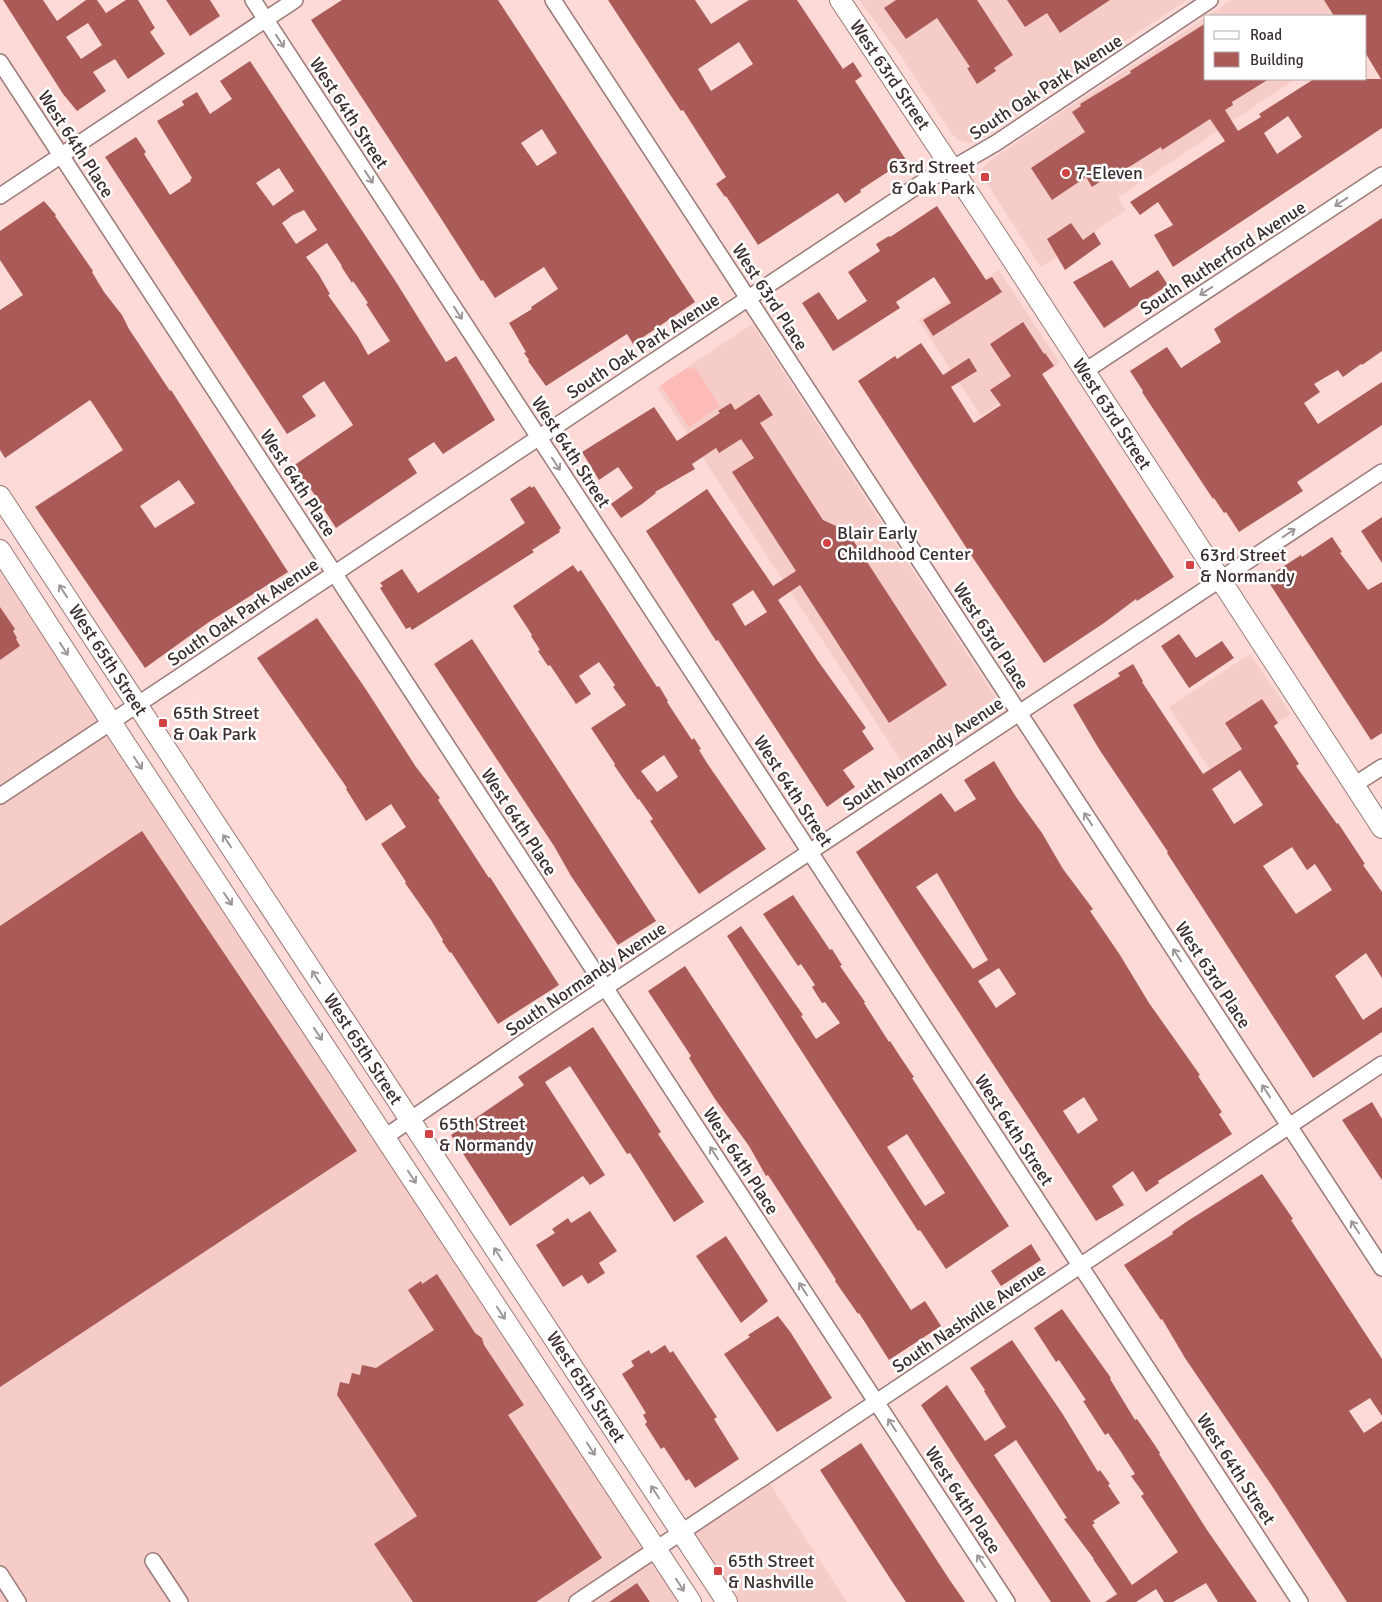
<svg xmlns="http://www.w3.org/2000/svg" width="1382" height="1602" font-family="Signika,sans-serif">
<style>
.built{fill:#f6ccc8}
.green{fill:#fcbbb6}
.building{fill:#aa5b57;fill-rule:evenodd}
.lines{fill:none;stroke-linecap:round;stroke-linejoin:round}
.street-casing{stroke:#997a77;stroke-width:18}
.secondary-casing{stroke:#997a77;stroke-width:22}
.street{stroke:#fff;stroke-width:15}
.secondary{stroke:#fff;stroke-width:20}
.oneway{stroke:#9d9696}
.poi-dot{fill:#d24244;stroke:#fff;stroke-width:2}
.labels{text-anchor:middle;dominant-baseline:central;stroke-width:5;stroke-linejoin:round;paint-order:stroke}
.street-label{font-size:18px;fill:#3b2e2d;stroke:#fff}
.poi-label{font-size:18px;fill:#3b2e2d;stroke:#fff;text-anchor:start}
</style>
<rect width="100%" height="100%" fill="#fddad7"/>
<!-- built -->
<path class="built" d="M859,0H1187L1058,85L978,141L971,143L959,140L952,134L897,50Z
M1232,0H1382V21L1366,32V16H1207Z
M1206,17V79H1295L1118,197L1126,210L1041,267L985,181L982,168L991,160L1062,112Z
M999,270L1060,363L981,416L918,320Z
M752,324L996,698L902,762L657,388Z
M0,571L679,1602H0Z
M1250,654L1291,714L1210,770L1169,707Z
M766,1478L847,1602H732L687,1533Z"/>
<!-- green -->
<path class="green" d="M687,368L696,369L720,406L689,427L661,385Z"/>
<!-- building -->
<path class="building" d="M3,0H43L57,21L86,0H97L106,13L126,0H138L155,28L150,32L165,54L128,79L115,59L93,72L106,91L77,111L63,94ZM88,23L102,45L81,59L66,37Z
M166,0H210L220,16L190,36Z
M342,0H498L695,302L633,344L627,334L546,386L528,361L529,360L524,353L526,352L509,323L532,309L531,307L558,289L544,267L495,298L483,280L481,281L433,206L311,20ZM542,129L557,153L537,166L521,143Z
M608,0H695L711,24L749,0H797L843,69L853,62L862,76L855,81L906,160L860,190L861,192L845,203L838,193L758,245L726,196L725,197L716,184L726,177L683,110L681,111L669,93ZM739,42L753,64L711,91L698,69Z
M896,0H977L1013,55L994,68L996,71L977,84L967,68L970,67L937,18L906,39L884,8Z
M1007,0H1110L1060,33L1047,13L1025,27Z
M1324,0H1382V128L1173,267L1154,235L1173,225L1158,202L1140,215L1130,202L1225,141L1210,119L1162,150L1161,147L1113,177L1111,174L1092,187L1086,177L1052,200L1031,168L1085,132L1072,112L1081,106L1080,104L1131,73L1130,71L1206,23V79H1269L1232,102L1233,105L1225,110L1238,131L1261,117L1259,114L1314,79H1381L1366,54V16H1334ZM1288,116L1302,137L1277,154L1264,133Z
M250,61L396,282L446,362L456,356L495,420L443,454L434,442L408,459L417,473L336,528L305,480H304L293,466L353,425L324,381L302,396L316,416L287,434L105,157L136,137L146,152L144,154L170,195L191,181L190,180L192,178L157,121L184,105L182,101L197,92L210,114L232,99L220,81ZM279,168L294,191L273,206L256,183ZM304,210L317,230L296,244L282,223L293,215ZM327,243L342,266H341L352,283L353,281L368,303L366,304L390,341L368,355L358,337L328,295L330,294L319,275L306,257Z
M44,201L56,215L55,216L93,271L92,272L104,292L122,315L129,329L170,391L171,390L288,572L209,622L145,668L35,507L123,450L93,404L90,400L5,458L0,450V310L23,295L0,260V231ZM179,480L195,503L155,528L140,506Z
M937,206L986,280L992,277L1002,292L933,336L923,320L951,303L934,277L896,302L900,308L833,351L802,303L819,292L838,320L867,301L848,272L880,251L876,244L889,236L890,237Z
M1382,218V351L1362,365L1361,364L1343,377L1338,370L1314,384L1320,392L1304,403L1318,424L1382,382V425L1297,482L1303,491L1239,532L1226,512L1224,513L1214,498L1213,499L1142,392L1143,391L1130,371L1167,347L1181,368L1221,342L1214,329Z
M1071,223L1083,240L1094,232L1101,244L1065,270L1047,239Z
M1112,260L1130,288L1158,270L1168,285L1104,328L1073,282Z
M1023,322L1044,354L1045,353L1054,366L1042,374L1174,577L1137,601L1136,599L1104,623L1044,663L973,558L858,381L895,356L897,359L921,343L943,375L969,358L977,371L951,387L974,423L1001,405L990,390L1011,376L990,344Z
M759,394L773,415L760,423L823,520L847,531L947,685L889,723L800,585L778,600L818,661L866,728L862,731L874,749L843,770L855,787L827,807L718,640L716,641L646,531L707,489L773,586L796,571L732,472L754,458L741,439L719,453L716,448L692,464L695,469L655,492L656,493L642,504L621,518L611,504L633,488L618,467L599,480L582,452L654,407L677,441L720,413L718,411L731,403L735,410ZM753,590L767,612L745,626L732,604Z
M530,486L532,488L534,486L561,528L559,530L560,532L532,550L534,552L412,630L410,627L406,629L380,588L383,586L380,583L402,569L418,593L489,547L525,523L510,499Z
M1382,517V563L1361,531Z
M1332,537L1342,552L1340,553L1368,590L1382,582V733L1371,740L1266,578L1301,555L1302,557Z
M573,565L578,572L581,570L657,687L659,686L668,701L667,702L692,740L694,738L701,749L699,750L707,763L766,849L699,894L650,821L653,819L639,799L638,800L627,784L614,765L615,764L591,728L626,705L613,687L615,685L599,662L579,676L591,694L576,704L550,665L548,666L538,651L540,650L531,636L532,635L513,606ZM664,755L678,777L657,792L641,771Z
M0,607L15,629L13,631L17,638L16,639L20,646L0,660Z
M317,618L365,688L416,767L440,798L438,800L450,818L489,878L490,877L559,985L498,1024L451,952L450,953L442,941L443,940L431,920L405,883L406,882L381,844L406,827L391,804L366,821L346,789L347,788L257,658Z
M1179,634L1196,658L1222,641L1234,658L1189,688L1161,646Z
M472,639L656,921L618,945L571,876L554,846L434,664Z
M1133,664L1143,681L1142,682L1203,774L1242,749L1225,723L1262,699L1278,723L1274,726L1299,764L1296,766L1337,824L1338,823L1365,864L1363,865L1382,892V978L1366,953L1335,976L1363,1020L1382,1007V1032L1313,1078L1167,853L1168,852L1099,749L1073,705L1120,676L1118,673ZM1240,770L1263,805L1234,824L1212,789ZM1292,847L1307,870L1315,864L1332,890L1296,914L1263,866Z
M994,761L1016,797L1042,833L1063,869L1093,909L1090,911L1120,955L1149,1003L1200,1075L1198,1076L1222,1112L1219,1114L1232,1134L1158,1181L1159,1183L1146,1192L1133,1171L1112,1186L1124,1205L1096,1221L926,962L856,852L941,793L955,812L976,799L964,780ZM937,873L988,960L973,969L916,887ZM999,968L1016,994L996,1008L978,981ZM1084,1097L1098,1120L1078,1134L1063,1111Z
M142,831L357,1151L0,1387V926Z
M793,895L830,950L832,949L842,965L840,966L865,1002L864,1003L889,1042L890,1041L901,1058L914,1077L912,1078L1009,1226L946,1269L920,1230L918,1231L727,936L741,926L803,1015L801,1016L816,1039L840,1023L825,1002L822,1003L812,987L815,985L801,964L798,966L763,914ZM907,1134L945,1193L925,1206L887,1147Z
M685,966L911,1310L925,1301L941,1326L889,1360L859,1313L858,1314L835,1281L836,1280L768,1175L766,1176L749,1146L715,1099L689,1058L691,1056L648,991Z
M593,1027L661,1132L658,1134L704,1202L674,1222L630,1153L627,1154L570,1066L545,1082L605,1175L590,1185L583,1176L510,1226L451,1135L524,1085L518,1077Z
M1372,1102L1382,1119V1180L1342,1120Z
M1262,1174L1293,1219L1291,1220L1382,1359V1416L1370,1398L1349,1411L1364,1433L1382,1421V1602H1347L1274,1489L1185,1358L1162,1319L1161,1320L1124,1265L1173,1234L1172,1232L1186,1222Z
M590,1211L617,1251L599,1263L605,1273L588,1284L582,1275L563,1287L536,1245L555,1233L552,1229L568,1218L571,1223Z
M726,1236L768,1301L741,1323L696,1256Z
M1031,1244L1041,1260L1001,1286L991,1271Z
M437,1274L475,1333L482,1338L484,1345L524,1405L508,1415L602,1558L536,1602H413L374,1544L417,1516L337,1395L340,1382L349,1384L352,1373L360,1375L362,1365L376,1368L434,1330L408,1290L421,1281L422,1284Z
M1062,1309L1111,1378L1110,1379L1135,1420L1137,1419L1150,1438L1160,1453L1159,1454L1207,1530L1257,1602H1218L1206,1583L1173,1602H1164L1156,1589L1136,1602H1105L1117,1594L1093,1559H1094L1064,1519L1067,1518L1016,1440L994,1455L1091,1602H1051L965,1473L921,1405L947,1385L985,1441L1006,1427L984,1391L985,1390L970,1368L1012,1340L1062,1413L1098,1472L1100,1470L1110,1484L1108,1485L1120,1503L1093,1521L1095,1523L1092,1525L1132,1585L1178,1552L1141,1496L1144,1494L1131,1476L1135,1474L1121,1452L1108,1433L1105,1435L1083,1401L1086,1400L1059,1360L1056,1362L1034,1328Z
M778,1316L791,1333L832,1398L777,1432L724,1354L750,1337L748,1335Z
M665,1345L670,1353L673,1351L717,1417L714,1419L739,1459L695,1488L689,1479L686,1481L664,1447L661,1449L645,1424L647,1422L643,1415L646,1413L622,1374L634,1366L631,1361L649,1350L651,1354Z
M861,1443L949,1579L965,1602H906L893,1583L820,1470Z
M637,1583L650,1602H609Z"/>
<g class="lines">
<defs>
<path id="street" d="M253,0L1300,1602
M553,0L1382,1268
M0,62L1007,1602
M0,196L295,0
M1085,371L1382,175
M1354,785L1382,767
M0,796L926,180L953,168L996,143L1210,0
M385,1137L537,1033L1382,472
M153,1561L180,1602
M0,1574L18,1602
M577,1602L1382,1064"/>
<path id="secondary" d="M840,0L993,230L1382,828
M0,496L727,1602
M0,550L124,742L691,1602"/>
</defs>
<!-- street casing -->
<use href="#street" class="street-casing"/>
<!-- secondary casing -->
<use href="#secondary" class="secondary-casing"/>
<!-- street -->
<use href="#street" class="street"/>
<!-- secondary -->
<use href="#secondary" class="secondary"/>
</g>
<!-- one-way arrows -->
<defs><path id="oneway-shaft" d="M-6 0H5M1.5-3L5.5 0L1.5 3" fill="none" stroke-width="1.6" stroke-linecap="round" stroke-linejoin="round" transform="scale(1.25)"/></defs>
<g class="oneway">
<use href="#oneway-shaft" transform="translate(280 41) rotate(57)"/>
<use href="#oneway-shaft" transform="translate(369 177) rotate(57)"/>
<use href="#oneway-shaft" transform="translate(1341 202) rotate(147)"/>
<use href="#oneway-shaft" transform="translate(1206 291) rotate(147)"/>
<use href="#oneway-shaft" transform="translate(458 313) rotate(57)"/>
<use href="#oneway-shaft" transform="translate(556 464) rotate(57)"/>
<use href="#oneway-shaft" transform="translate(1289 533) rotate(-34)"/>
<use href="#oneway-shaft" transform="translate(63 591) rotate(-123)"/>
<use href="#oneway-shaft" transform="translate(64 649) rotate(57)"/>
<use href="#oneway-shaft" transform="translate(138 763) rotate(56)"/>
<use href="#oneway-shaft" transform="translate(1088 819) rotate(-123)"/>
<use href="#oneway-shaft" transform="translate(227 841) rotate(-123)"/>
<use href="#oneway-shaft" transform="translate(228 899) rotate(56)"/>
<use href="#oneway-shaft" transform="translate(1177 955) rotate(-123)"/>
<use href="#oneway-shaft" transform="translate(316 977) rotate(-123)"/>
<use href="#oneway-shaft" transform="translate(318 1034) rotate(56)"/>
<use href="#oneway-shaft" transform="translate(1266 1091) rotate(-123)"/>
<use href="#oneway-shaft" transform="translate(714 1153) rotate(-123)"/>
<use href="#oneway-shaft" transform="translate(412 1177) rotate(57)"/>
<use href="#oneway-shaft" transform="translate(1355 1227) rotate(-123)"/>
<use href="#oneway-shaft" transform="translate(498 1254) rotate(-123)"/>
<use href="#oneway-shaft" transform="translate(803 1289) rotate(-123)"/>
<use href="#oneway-shaft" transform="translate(501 1313) rotate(57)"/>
<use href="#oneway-shaft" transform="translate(892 1425) rotate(-123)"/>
<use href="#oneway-shaft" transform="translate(591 1449) rotate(57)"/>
<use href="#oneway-shaft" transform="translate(655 1492) rotate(-123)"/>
<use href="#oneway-shaft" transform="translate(981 1561) rotate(-123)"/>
<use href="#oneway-shaft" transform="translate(680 1585) rotate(57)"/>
</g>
<!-- markers -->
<g class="poi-dot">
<circle cx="1066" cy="173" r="5"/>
<rect x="980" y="172" width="10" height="10" rx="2.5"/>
<circle cx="827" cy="543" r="5"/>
<rect x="1185" y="560" width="10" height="10" rx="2.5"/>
<rect x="158" y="718" width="10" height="10" rx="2.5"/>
<rect x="424" y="1129" width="10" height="10" rx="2.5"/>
<rect x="713" y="1566" width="10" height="10" rx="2.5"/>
</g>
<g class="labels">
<!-- street labels -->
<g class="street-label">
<text transform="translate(890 75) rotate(56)">West 63rd Street</text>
<text transform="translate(1046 87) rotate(-33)">South Oak Park Avenue</text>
<text transform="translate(349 113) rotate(57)">West 64th Street</text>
<text transform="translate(76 144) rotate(57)">West 64th Place</text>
<text transform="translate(1223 258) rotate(-33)">South Rutherford Avenue</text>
<text transform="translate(770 297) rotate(57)">West 63rd Place</text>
<text transform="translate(643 346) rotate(-33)">South Oak Park Avenue</text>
<text transform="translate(1112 414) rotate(57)">West 63rd Street</text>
<text transform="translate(571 452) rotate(57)">West 64th Street</text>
<text transform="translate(298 483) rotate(57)">West 64th Place</text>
<text transform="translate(243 612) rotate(-34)">South Oak Park Avenue</text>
<text transform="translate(991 636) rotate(57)">West 63rd Place</text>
<text transform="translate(108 660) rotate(57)">West 65th Street</text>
<text transform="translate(923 754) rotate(-34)">South Normandy Avenue</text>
<text transform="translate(793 791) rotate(57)">West 64th Street</text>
<text transform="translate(519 822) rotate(57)">West 64th Place</text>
<text transform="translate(1213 975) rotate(57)">West 63rd Place</text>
<text transform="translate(586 979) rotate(-34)">South Normandy Avenue</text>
<text transform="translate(363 1049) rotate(57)">West 65th Street</text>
<text transform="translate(1014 1130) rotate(57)">West 64th Street</text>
<text transform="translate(741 1161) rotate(57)">West 64th Place</text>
<text transform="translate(969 1318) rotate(-34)">South Nashville Avenue</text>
<text transform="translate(586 1387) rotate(57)">West 65th Street</text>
<text transform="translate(1236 1469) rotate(57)">West 64th Street</text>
<text transform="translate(963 1500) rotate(57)">West 64th Place</text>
</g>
<!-- poi labels -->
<g class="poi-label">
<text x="975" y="167" text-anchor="end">63rd Street<tspan x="975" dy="21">&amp; Oak Park</tspan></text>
<text x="1076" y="173">7-Eleven</text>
<text x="837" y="533">Blair Early<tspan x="837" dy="21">Childhood Center</tspan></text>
<text x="1200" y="555">63rd Street<tspan x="1200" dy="21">&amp; Normandy</tspan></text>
<text x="173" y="713">65th Street<tspan x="173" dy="21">&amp; Oak Park</tspan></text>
<text x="439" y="1124">65th Street<tspan x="439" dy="21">&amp; Normandy</tspan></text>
<text x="728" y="1561">65th Street<tspan x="728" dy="21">&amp; Nashville</tspan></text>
</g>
</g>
<!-- legend -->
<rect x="1204" y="15" width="162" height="65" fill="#ffffff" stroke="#b1abab"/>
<rect x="1214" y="31" width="25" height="8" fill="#ffffff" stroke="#b1abab"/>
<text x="1250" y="40" font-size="15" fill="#3b2e2d">Road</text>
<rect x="1214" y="52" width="25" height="15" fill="#aa5b57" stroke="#b1abab"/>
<text x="1250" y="65" font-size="15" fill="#3b2e2d">Building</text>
</svg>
